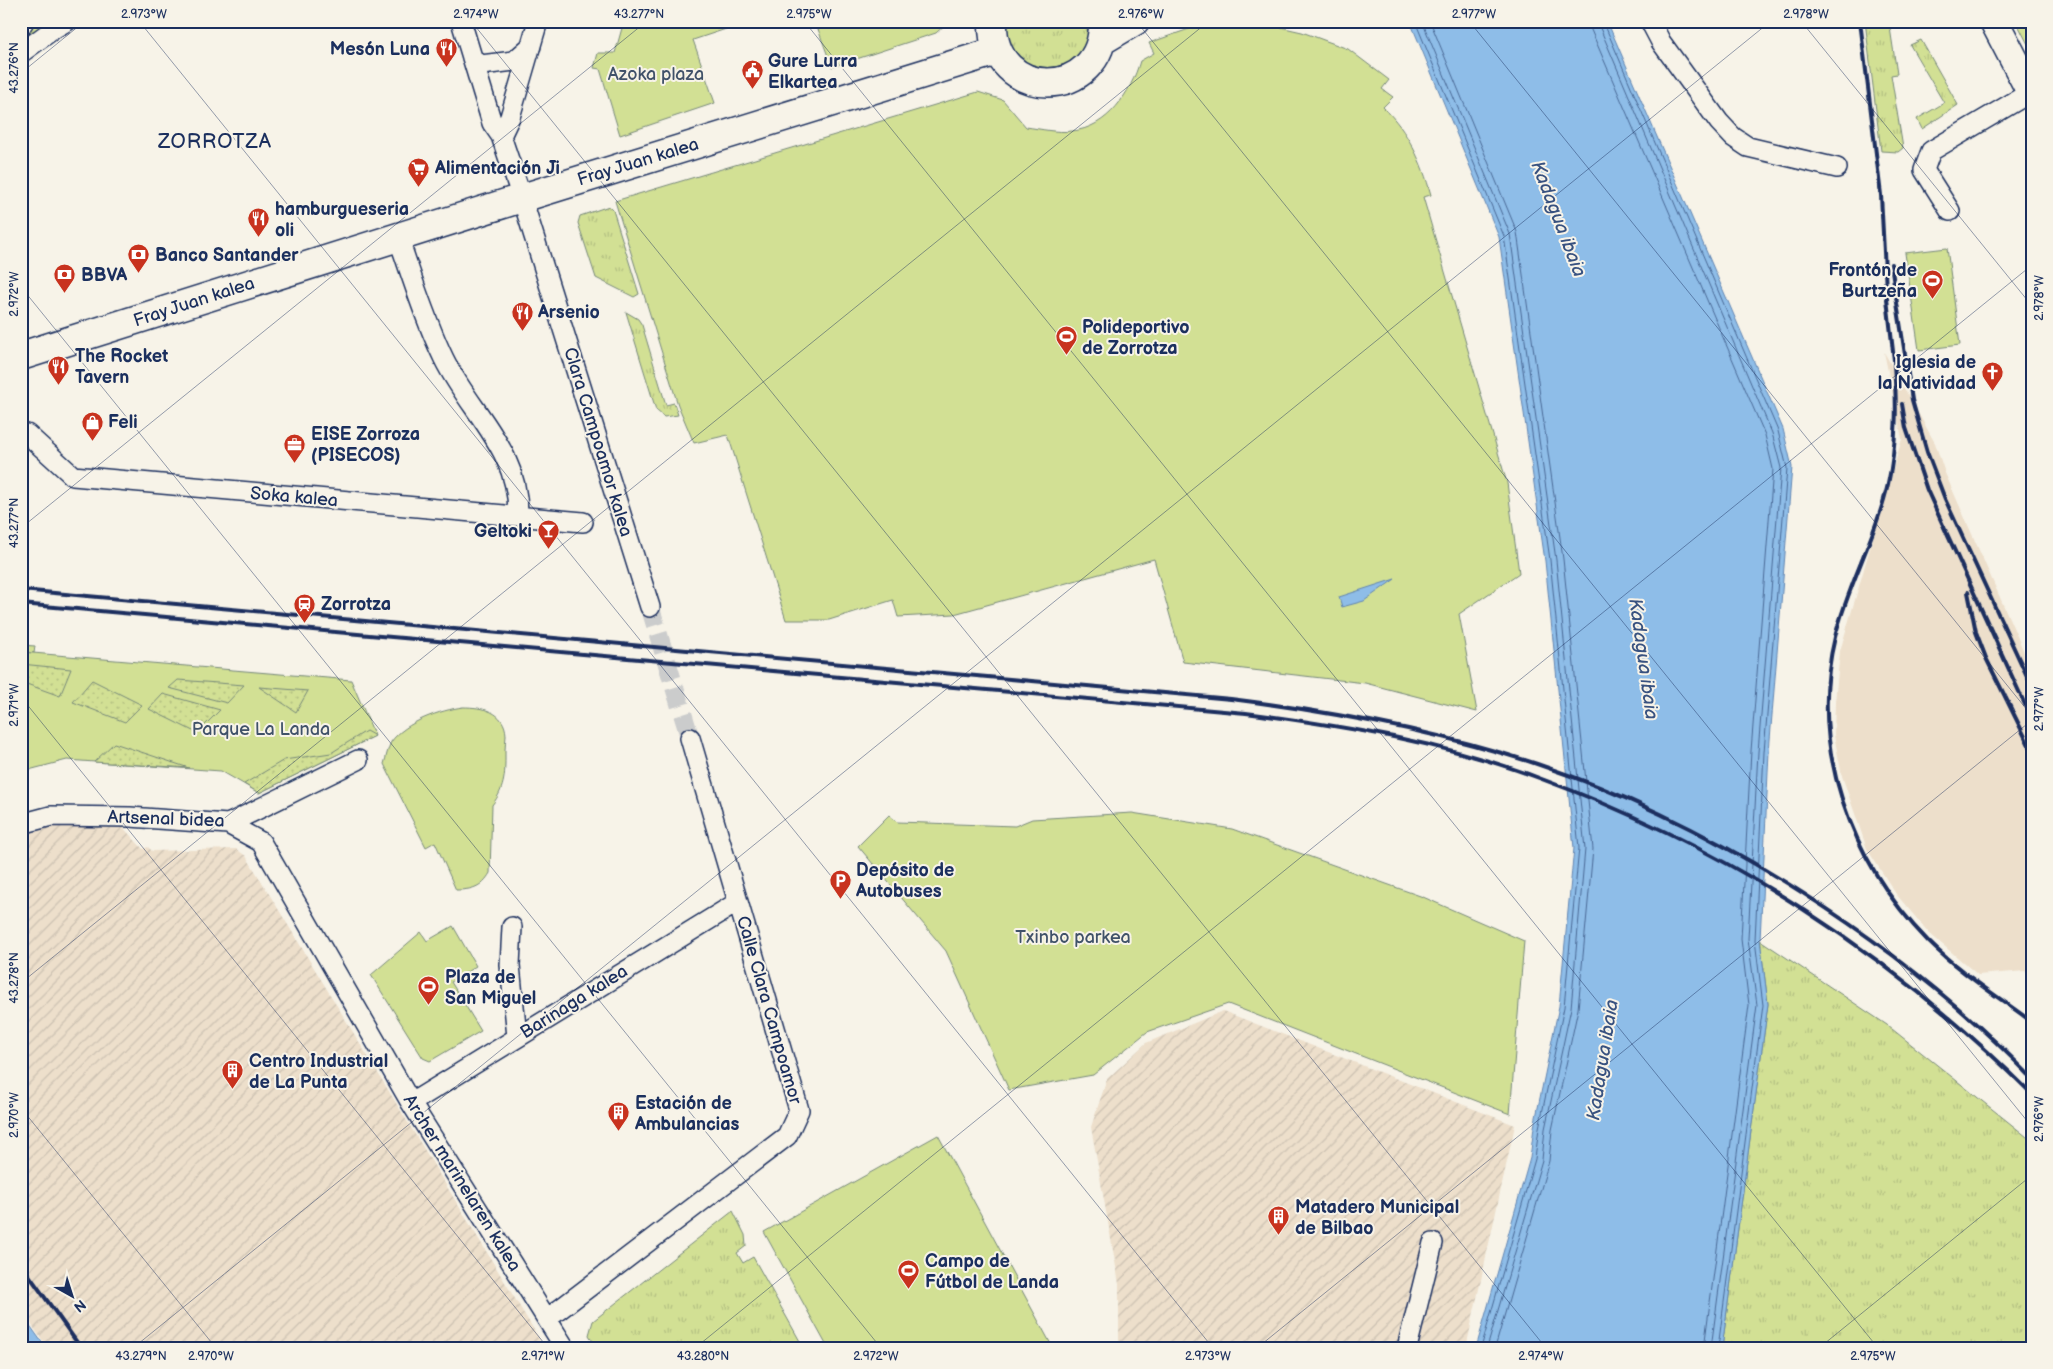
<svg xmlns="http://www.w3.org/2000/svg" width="2053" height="1369" font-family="'Balsamiq Sans',sans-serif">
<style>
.built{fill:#eddfcb}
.industrial{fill:url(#industrial-furrows)}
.grass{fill:url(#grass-tufts);stroke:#768879}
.park{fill:#d2e094;stroke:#768879}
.garden{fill:url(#garden-dots);stroke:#768879}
.water{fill:#8ebde8;stroke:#6084b1}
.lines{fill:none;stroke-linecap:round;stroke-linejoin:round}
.shore{stroke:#496895;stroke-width:1}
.street-tunnel{stroke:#cbcccc;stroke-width:19;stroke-dasharray:19 9;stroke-linecap:butt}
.street-casing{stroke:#1b2f5e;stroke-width:22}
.primary-casing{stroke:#1b2f5e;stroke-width:31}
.street{stroke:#f7f3e8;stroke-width:19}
.primary{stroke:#f7f3e8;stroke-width:28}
.rail{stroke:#1b2f5e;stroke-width:4}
.ticks{fill:none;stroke:#1b2f5e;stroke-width:1;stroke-opacity:0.45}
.labels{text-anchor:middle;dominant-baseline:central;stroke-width:4;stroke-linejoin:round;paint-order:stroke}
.poi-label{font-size:18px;font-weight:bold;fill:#1b2f5e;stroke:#f7f3e8;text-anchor:start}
.park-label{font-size:18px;fill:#405269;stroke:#f7f3e8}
.street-label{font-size:18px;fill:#1b2f5e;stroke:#f7f3e8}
.water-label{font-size:19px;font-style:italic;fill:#385280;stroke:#f7f3e8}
.quarter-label{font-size:20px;letter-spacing:1px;fill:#1b2f5e;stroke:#f7f3e8}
.neatline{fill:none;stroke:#1b2f5e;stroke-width:2}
.ticks-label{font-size:12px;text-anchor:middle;fill:#1b2f5e}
</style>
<defs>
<pattern id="industrial-furrows" width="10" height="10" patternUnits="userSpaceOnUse" patternTransform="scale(1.25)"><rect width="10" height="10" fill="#eddfcb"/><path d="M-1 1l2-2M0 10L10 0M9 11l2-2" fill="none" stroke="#cbc0b1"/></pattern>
<pattern id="grass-tufts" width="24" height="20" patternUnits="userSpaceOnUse" patternTransform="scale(1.25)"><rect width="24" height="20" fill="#d2e094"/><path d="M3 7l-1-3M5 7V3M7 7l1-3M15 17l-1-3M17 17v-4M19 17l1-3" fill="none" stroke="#b4c082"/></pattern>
<pattern id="garden-dots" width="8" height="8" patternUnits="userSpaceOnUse" patternTransform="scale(1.25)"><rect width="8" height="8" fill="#d2e094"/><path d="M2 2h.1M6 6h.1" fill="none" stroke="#b4c082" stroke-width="1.8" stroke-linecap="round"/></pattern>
</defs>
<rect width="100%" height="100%" fill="#f7f3e8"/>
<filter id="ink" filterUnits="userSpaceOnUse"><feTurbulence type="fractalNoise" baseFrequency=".02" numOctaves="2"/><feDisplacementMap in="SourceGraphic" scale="10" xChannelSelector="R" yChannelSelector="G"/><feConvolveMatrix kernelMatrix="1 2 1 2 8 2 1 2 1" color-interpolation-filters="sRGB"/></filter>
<g filter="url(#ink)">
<!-- built -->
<path class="built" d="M1884,352L1935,443L1945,473L2032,670V977L2025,971L1978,975L1929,933L1896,894L1867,849L1842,776L1834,735L1835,702L1840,651L1902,439Z"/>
<!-- industrial -->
<path class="industrial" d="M51,821L119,823L143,849L148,847L152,851L236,849L246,856L545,1348H48L21,1310V830Z
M1223,1011L1515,1125L1466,1348H1119V1284L1091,1127L1107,1079L1146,1043Z"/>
<!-- grass -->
<path class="grass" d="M32,21H49L26,37L24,34Z
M1006,21H1089L1090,39L1075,63L1048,73L1021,64L1006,42Z
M1865,21H1889L1897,74L1891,75L1903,148L1898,152L1881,151Z
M1921,40L1958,105L1922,129L1917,119L1944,103L1910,45Z
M609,206L613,210L639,294L634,297L596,278L578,223L580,216Z
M626,312L638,319L642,325L666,405L674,403L678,415L664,417L656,410Z
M21,645L35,646L34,653L21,652Z
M1760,940L1887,1025L2032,1141V1348H1722L1768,1004Z
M733,1211L745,1235L746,1246L737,1253L743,1263L753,1257L801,1343L794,1348H597L589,1335L593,1321Z"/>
<!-- park -->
<path class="park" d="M624,21H750L693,40L715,103L620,135L600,69L594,68L598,53H615Z
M815,21H949L936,33L832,67Z
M1212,21H1266L1267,24L1302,32L1348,49L1389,80L1382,89L1393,97L1383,107C1408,131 1422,162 1431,195L1423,197L1507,483L1519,573L1459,614L1477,712L1365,683L1183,662L1154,559L954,614L898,617L893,600L829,620H786L728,435L694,443L678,405L615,201L978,92L1003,100L1026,127C1041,129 1057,133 1072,131C1108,128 1131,92 1140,61L1154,53L1149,43Z
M2016,21H2032V52Z
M1947,248L1960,345L1919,350L1905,253Z
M21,652L351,680L375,736L259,793L221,771L67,760L21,772Z
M463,707C482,707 505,711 506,735C506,740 505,745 505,750C505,772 506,787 492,805L490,873C482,887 472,890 456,890L435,842L426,847L384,764C386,758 388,748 391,742C405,722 441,710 463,707Z
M1132,813L1232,829L1423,897L1524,941L1510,1114L1228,1004L1147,1032L1093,1075L1009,1090L946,951L858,846L889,815L897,822L1015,826L1032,819Z
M453,926L476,966L451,982L481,1031L430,1061L423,1058L371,975L421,932L427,941Z
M938,1135L1053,1348H828L764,1232Z"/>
<!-- garden -->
<path class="garden" d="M21,664L71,669L60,696L21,682Z
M92,680L142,705L125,722L73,702Z
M178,680L244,685L227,703L169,688Z
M259,687L308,691L296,712Z
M163,694L220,710L197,733L149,709Z
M366,731L375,736L259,793L244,784L284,760L331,753Z
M114,743L189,768L94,762Z"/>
<!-- water -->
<path class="water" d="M1410,21H1607L1783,429L1792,467L1769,752L1760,940L1768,1004L1722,1348H1476L1530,1158L1534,1127L1559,1006L1574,848L1545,561L1499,237Z
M1395,579L1364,601L1342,607L1339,597Z
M21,1313L46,1348H21Z"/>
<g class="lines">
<!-- shore -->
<path class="shore" d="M1415,21L1504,236L1550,560L1579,848L1564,1007L1539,1128L1535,1159L1481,1348
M1422,21L1510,234L1556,560L1585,849L1571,1008L1545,1129L1542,1160L1487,1348
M1430,21L1517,232L1563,559L1593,849L1578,1009L1552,1130L1549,1161L1495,1348
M1589,21L1591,30L1765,435L1773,469L1751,751L1741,939L1749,1005L1704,1348
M1597,21L1772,433L1781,468L1758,752L1748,939L1757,1005L1711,1348
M1603,21L1778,431L1787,468L1764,752L1755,940L1763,1005L1718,1348"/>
<!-- street-tunnel -->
<path class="street-tunnel" d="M650,607L690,738"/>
<defs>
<path id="street" d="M461,21L492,123L501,136L522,198L650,607
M1650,21L1661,42L1719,122L1733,137L1748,147L1837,168
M21,26L24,21
M21,53L55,28L67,21
M472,58L481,65L514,61L531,46
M501,136L510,117L538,21
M1950,211L1924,170L1931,151L2031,92
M398,237C412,277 425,320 444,359C471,414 519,449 518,515
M21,433L27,434L73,476L583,522
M21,824L51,816L130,817L228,824L358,760
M228,824L261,842L411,1103L565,1348
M512,927L510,965L517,1037
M411,1103L738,902
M547,1319L787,1136L799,1110L690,738
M1407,1348L1433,1243"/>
<path id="primary" d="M993,21C990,103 1105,103 1103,21
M1994,21L2032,94
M1103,40L1135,21
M21,356L522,198L997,51"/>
</defs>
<!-- street casing -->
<use href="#street" class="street-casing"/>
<!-- primary casing -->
<use href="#primary" class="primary-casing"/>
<!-- street -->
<use href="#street" class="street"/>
<!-- primary -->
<use href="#primary" class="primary"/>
<!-- rail -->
<path class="rail" d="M1860,21L1881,195L1886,290L1895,369
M1891,264L1912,400L1927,452L1945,499L2032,687
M1894,364C1897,405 1897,443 1888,484C1876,536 1848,585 1835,637C1808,747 1851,862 1928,941C1959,972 1997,996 2032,1022
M1902,404L1906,428L1927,490L2032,720
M21,590L1231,699C1335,712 1437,731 1537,764C1714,823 1903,944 2032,1078
M1968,592L1976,632L1986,658L2032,751
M21,604L1246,713C1345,726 1446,743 1539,778C1725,846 1892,954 2032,1094
M21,1264L81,1348"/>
</g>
</g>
<!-- ticks -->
<path class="ticks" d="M139,21L1213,1348M471,21L1546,1348M804,21L1878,1348M1136,21L2032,1127M1469,21L2032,716M1801,21L2032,306M21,73L85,21M21,287L881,1348M21,528L647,21M21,697L548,1348M21,983L1209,21M21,1108L216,1348M133,1348L1771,21M695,1348L2032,265M1257,1348L2032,720M1819,1348L2032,1175"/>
<!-- icons -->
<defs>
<symbol id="restaurant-pin" viewBox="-11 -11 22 30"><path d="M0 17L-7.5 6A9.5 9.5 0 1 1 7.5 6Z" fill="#c8321e" stroke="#f7f3e8"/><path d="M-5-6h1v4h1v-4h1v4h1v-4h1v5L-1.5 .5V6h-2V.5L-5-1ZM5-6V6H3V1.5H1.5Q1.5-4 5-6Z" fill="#fff"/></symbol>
<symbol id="civic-pin" viewBox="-11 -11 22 30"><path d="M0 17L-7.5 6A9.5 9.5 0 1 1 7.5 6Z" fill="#c8321e" stroke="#f7f3e8"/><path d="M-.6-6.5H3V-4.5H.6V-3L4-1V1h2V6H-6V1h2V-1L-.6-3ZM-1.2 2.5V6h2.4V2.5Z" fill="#fff"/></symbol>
<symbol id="supermarket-pin" viewBox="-11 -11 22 30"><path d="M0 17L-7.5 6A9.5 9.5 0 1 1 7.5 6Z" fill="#c8321e" stroke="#f7f3e8"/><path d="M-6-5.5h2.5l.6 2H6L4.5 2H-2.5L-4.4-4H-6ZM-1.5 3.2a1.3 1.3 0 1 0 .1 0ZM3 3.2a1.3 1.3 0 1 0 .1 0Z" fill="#fff"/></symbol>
<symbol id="bank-pin" viewBox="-11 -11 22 30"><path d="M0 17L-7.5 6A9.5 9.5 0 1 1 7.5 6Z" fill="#c8321e" stroke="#f7f3e8"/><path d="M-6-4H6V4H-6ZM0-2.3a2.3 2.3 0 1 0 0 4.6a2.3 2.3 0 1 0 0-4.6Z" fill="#fff"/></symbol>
<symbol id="stadium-pin" viewBox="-11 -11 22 30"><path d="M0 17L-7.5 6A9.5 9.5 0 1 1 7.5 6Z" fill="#c8321e" stroke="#f7f3e8"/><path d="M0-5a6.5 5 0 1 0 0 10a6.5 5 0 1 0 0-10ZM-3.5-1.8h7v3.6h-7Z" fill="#fff"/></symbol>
<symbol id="church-pin" viewBox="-11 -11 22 30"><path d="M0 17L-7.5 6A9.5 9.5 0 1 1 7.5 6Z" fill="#c8321e" stroke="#f7f3e8"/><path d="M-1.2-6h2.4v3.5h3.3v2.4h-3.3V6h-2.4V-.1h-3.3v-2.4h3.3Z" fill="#fff"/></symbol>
<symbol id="shop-pin" viewBox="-11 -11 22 30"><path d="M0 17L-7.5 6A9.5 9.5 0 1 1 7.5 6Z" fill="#c8321e" stroke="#f7f3e8"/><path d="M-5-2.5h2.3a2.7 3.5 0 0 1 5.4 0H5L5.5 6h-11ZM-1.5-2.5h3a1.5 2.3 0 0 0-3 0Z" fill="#fff"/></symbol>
<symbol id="office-pin" viewBox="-11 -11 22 30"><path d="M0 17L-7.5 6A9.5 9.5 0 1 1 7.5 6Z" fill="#c8321e" stroke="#f7f3e8"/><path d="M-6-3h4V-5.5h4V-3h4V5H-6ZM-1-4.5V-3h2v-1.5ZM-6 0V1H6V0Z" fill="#fff"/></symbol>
<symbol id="bar-pin" viewBox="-11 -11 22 30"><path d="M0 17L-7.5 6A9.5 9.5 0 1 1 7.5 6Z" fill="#c8321e" stroke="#f7f3e8"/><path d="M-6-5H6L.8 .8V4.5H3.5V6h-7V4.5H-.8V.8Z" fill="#fff"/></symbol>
<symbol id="station-pin" viewBox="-11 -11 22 30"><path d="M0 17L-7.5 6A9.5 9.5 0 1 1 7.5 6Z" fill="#c8321e" stroke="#f7f3e8"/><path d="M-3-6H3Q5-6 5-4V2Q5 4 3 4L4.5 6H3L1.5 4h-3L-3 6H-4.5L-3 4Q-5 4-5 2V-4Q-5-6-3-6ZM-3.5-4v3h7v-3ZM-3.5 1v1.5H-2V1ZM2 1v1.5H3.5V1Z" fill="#fff"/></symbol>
<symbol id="parking-pin" viewBox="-11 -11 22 30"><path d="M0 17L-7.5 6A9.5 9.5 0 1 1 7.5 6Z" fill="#c8321e" stroke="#f7f3e8"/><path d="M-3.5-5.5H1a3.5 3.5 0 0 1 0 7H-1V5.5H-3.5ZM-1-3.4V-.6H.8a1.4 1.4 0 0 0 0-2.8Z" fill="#fff"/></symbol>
<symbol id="building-pin" viewBox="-11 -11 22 30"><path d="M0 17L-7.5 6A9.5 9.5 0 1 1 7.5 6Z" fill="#c8321e" stroke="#f7f3e8"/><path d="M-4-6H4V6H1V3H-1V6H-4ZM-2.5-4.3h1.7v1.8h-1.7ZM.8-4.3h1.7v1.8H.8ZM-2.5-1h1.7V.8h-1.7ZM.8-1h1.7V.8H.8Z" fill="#fff"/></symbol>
</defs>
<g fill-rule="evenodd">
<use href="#restaurant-pin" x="434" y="36" width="25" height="34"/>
<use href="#civic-pin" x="740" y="58" width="25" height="34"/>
<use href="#supermarket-pin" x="406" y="156" width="25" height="34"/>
<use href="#restaurant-pin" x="246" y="206" width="25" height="34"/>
<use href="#bank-pin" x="126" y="242" width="25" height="34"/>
<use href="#bank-pin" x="52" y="262" width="25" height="34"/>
<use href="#stadium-pin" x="1920" y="268" width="25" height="34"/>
<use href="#restaurant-pin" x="510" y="300" width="25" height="34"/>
<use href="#stadium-pin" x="1054" y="324" width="25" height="34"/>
<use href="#restaurant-pin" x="46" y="354" width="25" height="34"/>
<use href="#church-pin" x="1980" y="360" width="25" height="34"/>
<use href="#shop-pin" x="80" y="410" width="25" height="34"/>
<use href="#office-pin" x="282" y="432" width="25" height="34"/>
<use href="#bar-pin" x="536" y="518" width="25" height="34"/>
<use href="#station-pin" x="292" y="592" width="25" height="34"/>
<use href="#parking-pin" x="828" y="868" width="25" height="34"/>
<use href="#stadium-pin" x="416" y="974" width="25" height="34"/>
<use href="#building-pin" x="220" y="1058" width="25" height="34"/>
<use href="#building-pin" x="606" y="1100" width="25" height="34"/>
<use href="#building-pin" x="1266" y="1204" width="25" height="34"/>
<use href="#stadium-pin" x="896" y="1258" width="25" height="34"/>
</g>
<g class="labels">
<!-- poi labels -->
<g class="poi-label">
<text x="430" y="49" text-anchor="end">Mesón Luna</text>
<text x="768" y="61">Gure Lurra<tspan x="768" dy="21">Elkartea</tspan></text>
<text x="435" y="168">Alimentación Ji</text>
<text x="275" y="209">hamburgueseria<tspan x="275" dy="21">oli</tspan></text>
<text x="155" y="255">Banco Santander</text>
<text x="1917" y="270" text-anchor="end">Frontón de<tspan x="1917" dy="21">Burtzeña</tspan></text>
<text x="81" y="275">BBVA</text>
<text x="538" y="312">Arsenio</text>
<text x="1082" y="327">Polideportivo<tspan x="1082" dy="21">de Zorrotza</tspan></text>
<text x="75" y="356">The Rocket<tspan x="75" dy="21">Tavern</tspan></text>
<text x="1976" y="362" text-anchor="end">Iglesia de<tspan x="1976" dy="21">la Natividad</tspan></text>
<text x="108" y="422">Feli</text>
<text x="311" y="434">EISE Zorroza<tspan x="311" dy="21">(PISECOS)</tspan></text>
<text x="532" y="531" text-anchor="end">Geltoki</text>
<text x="321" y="604">Zorrotza</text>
<text x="856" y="870">Depósito de<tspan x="856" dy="21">Autobuses</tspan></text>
<text x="445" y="977">Plaza de<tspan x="445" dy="21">San Miguel</tspan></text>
<text x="249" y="1061">Centro Industrial<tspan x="249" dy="21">de La Punta</tspan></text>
<text x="635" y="1103">Estación de<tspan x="635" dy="21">Ambulancias</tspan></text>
<text x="1295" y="1207">Matadero Municipal<tspan x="1295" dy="21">de Bilbao</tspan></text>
<text x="925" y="1261">Campo de<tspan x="925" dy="21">Fútbol de Landa</tspan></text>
</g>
<!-- park labels -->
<g class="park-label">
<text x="656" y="74">Azoka plaza</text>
<text x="261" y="729">Parque La Landa</text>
<text x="1073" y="937">Txinbo parkea</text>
</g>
<!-- street labels -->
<g class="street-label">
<text transform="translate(638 162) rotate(-17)">Fray Juan kalea</text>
<text transform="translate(194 302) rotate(-18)">Fray Juan kalea</text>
<text transform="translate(598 442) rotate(73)">Clara Campoamor kalea</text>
<text transform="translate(294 497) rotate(5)">Soka kalea</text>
<text transform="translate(166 819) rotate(2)">Artsenal bidea</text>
<text transform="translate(574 1002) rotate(-32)">Barinaga kalea</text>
<text transform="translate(769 1010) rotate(74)">Calle Clara Campoamor</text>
<text transform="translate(462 1183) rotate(58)">Archer marinelaren kalea</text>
</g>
<!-- water labels -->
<g class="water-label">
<text transform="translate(1558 219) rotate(69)">Kadagua ibaia</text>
<text transform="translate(1643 659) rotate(82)">Kadagua ibaia</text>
<text transform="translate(1603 1060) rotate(-81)">Kadagua ibaia</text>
</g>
<!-- quarter labels -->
<g class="quarter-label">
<text x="215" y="142">ZORROTZA</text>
</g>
</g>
<!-- margin -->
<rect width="2053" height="1369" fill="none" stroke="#f7f3e8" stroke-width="55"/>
<!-- north arrow -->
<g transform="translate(72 1296) rotate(141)" stroke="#f7f3e8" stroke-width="4" paint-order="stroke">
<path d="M0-4L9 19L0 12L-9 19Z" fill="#1b2f5e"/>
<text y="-8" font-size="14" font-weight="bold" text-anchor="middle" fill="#1b2f5e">N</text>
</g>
<rect x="28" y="28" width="1998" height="1314" class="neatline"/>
<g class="ticks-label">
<text x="144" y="18">2.973°W</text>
<text x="476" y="18">2.974°W</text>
<text x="639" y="18">43.277°N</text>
<text x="809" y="18">2.975°W</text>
<text x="1141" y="18">2.976°W</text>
<text x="1474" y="18">2.977°W</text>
<text x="1806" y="18">2.978°W</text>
<text transform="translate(14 68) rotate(-90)" y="4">43.276°N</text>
<text transform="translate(14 294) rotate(-90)" y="4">2.972°W</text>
<text transform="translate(2039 298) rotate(-90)" y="4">2.978°W</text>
<text transform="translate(14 523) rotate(-90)" y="4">43.277°N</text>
<text transform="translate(14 705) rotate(-90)" y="4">2.971°W</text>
<text transform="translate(2039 709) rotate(-90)" y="4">2.977°W</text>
<text transform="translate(14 978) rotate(-90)" y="4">43.278°N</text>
<text transform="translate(14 1115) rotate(-90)" y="4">2.970°W</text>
<text transform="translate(2039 1119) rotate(-90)" y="4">2.976°W</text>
<text x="141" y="1360">43.279°N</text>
<text x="211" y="1360">2.970°W</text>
<text x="543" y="1360">2.971°W</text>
<text x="703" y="1360">43.280°N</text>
<text x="876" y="1360">2.972°W</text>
<text x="1208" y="1360">2.973°W</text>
<text x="1541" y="1360">2.974°W</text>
<text x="1873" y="1360">2.975°W</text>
</g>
</svg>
